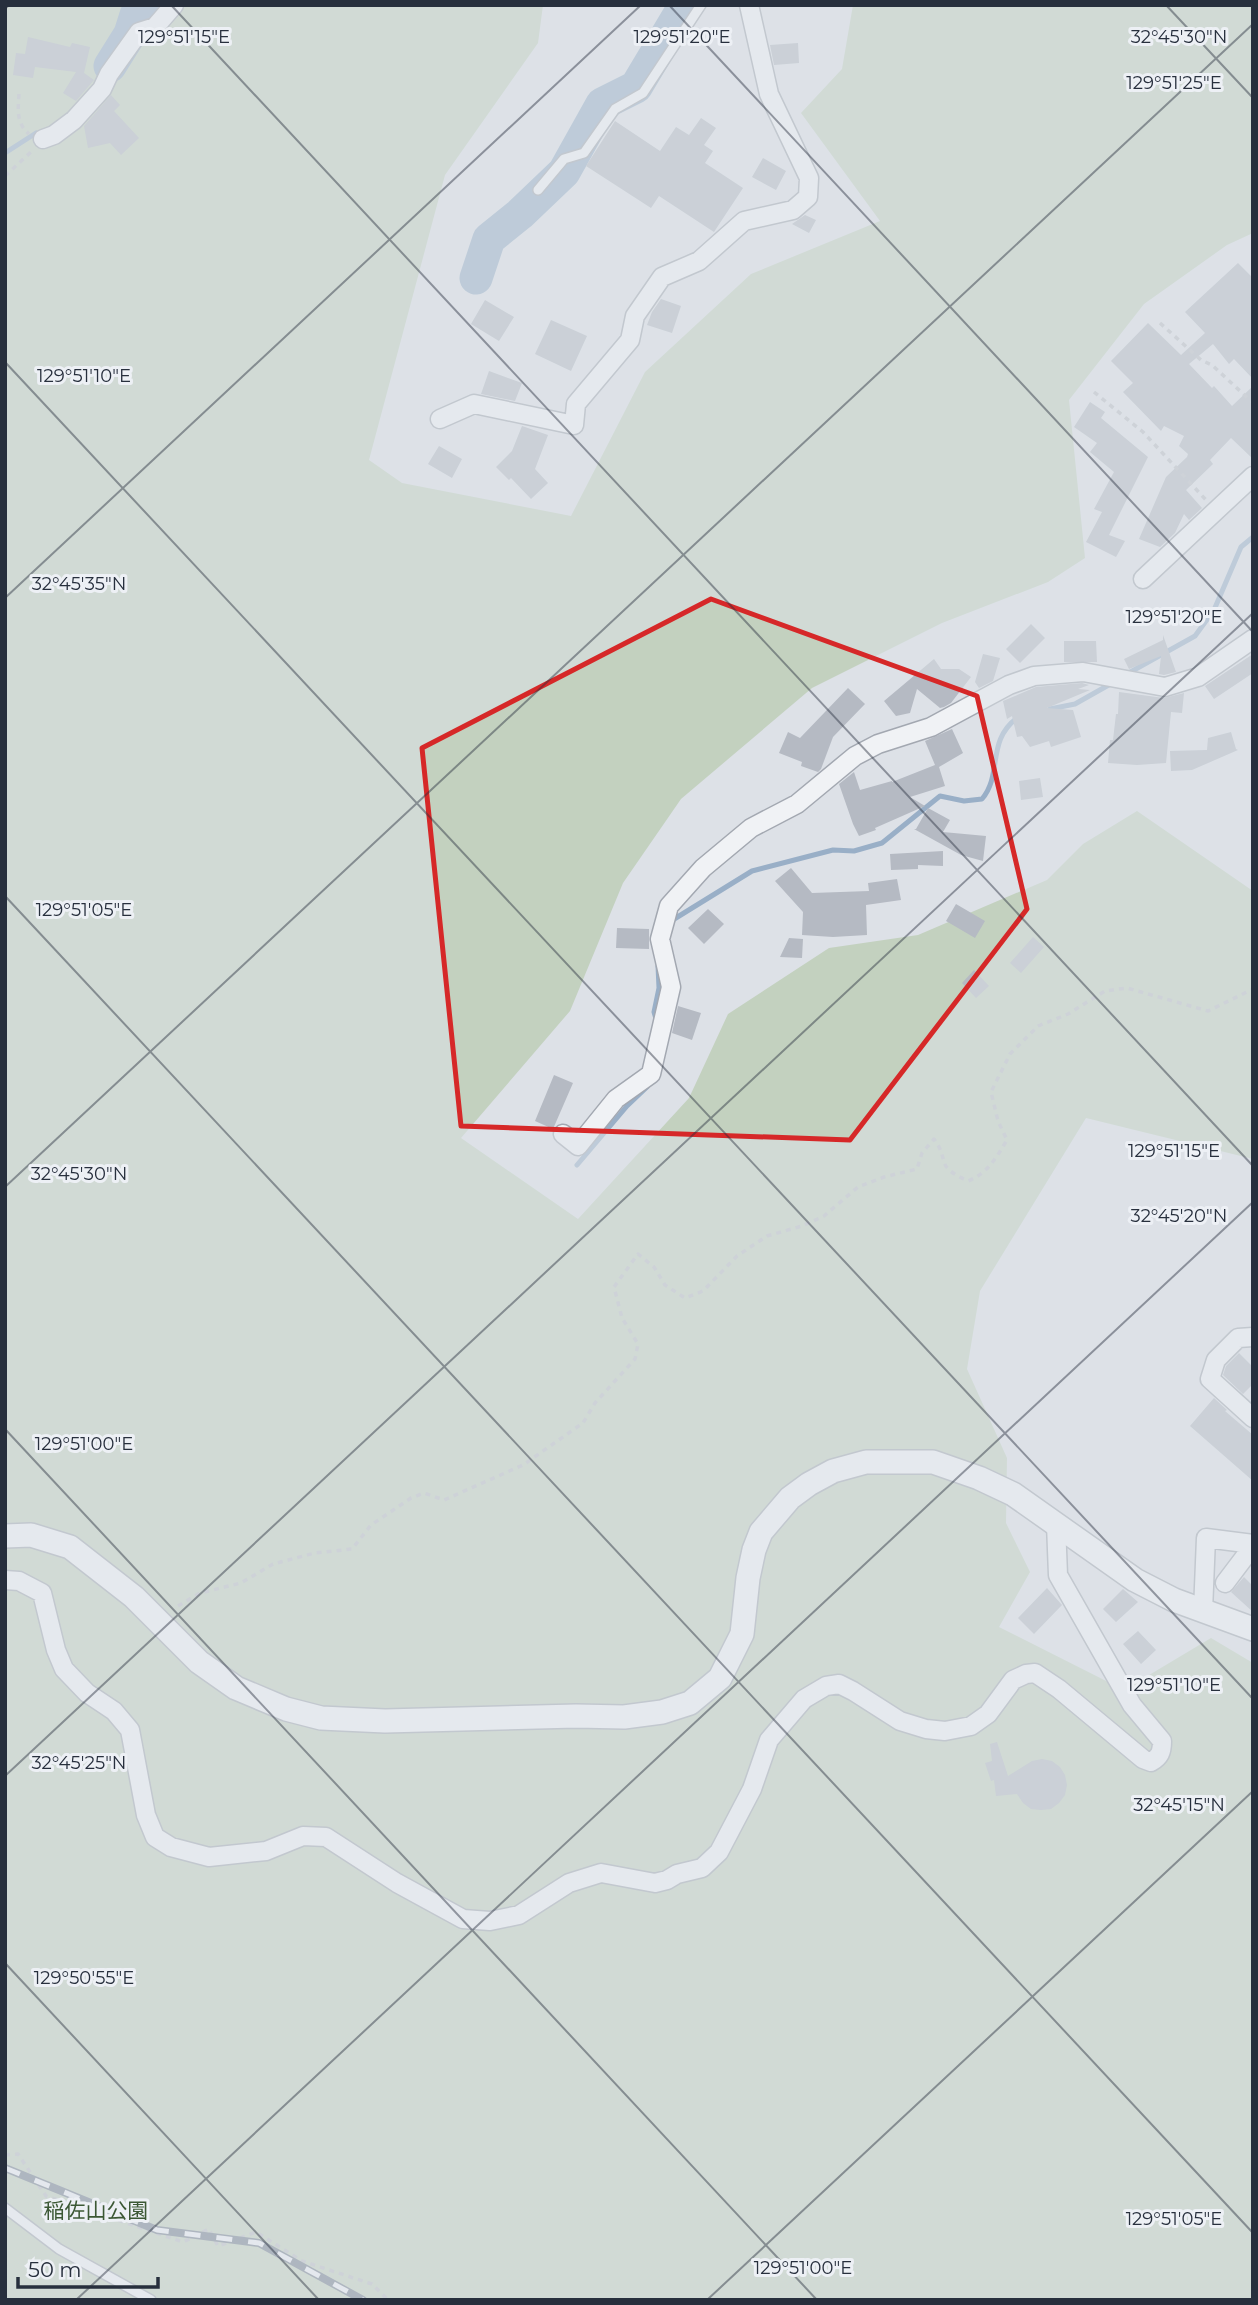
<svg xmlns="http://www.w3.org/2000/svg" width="1258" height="2305" font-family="Montserrat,'Noto Sans JP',sans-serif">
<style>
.green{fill:#c3d1bf}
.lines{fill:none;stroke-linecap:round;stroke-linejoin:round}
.stream{stroke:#99afc7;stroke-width:5}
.river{stroke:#99afc7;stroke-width:33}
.building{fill:#b5bac3}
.service-casing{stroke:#a3a8b1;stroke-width:12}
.minor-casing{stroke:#a3a8b1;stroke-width:21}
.tertiary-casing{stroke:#a3a8b1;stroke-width:26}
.path{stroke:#bcbfc5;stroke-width:3.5;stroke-dasharray:5 5;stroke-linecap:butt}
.service{stroke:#f0f2f5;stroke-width:9}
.minor{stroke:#f0f2f5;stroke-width:18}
.tertiary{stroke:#f0f2f5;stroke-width:23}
.rail-casing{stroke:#778190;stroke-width:8}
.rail{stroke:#edf0f5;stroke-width:5;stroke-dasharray:16;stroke-linecap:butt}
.marked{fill:none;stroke:#d62828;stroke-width:5;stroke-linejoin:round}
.ticks{fill:none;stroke:#272f3d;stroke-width:2;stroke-opacity:0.45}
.labels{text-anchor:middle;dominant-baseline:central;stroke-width:6;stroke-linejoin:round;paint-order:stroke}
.park-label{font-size:21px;fill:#3c5835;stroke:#edf0f5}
.ticks-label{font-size:18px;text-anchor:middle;fill:#272f3d;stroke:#edf0f5;stroke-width:6;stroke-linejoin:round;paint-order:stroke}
</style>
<rect width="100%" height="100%" fill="#dde1e7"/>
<!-- green -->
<path class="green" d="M5,5H543L538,43L445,175L369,460L402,483L571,516L645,372L751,274L880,221L801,113L842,69L853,5H1253V233L1227,245L1144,304L1069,400L1085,558L1048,582L942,623L812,688L681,799L623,883L570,1011L461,1138L578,1219L689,1098L728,1014L829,948L918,935L1047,880L1083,844L1137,811L1253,891V1159L1086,1118L980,1291L967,1369L1007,1458L1006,1523L1030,1572L999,1627L1124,1690L1211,1638L1253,1663V2300H5Z"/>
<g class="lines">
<!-- stream -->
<path class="stream" d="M5,153L36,133
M1125,675L1195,636L1214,610L1241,547L1253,537
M1050,709L1075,704L1114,682
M671,921L752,871L833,850L854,851L882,843L940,796L964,801L982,799C1003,774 986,741 1017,718
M657,1022L654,1012L659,988L658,966
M577,1165L627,1106L647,1087"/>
<!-- river -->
<path class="river" d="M110,66L130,34L136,15L145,5
M476,278L489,239L520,214L564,172L602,104L636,87L685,5"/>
</g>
<!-- building -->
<path class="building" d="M28,37L70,47L72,43L90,47L84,73L94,80L76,101L63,93L76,72L35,67L33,78L13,75L16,53L25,54Z
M798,43L799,63L774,65L770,45Z
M111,95L120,105L114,111L139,138L121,155L110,143L88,148L84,126Z
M701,118L716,128L704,145L713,151L705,163L743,188L714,232L659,196L651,208L586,166L615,121L660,151L676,127L689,135Z
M763,158L786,171L776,190L752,177Z
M805,215L816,220L809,233L792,224Z
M1238,263L1253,278V379L1234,359L1229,364L1213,344L1189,364L1212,388L1214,386L1232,406L1253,386V459L1231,438L1210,460L1213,464L1186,490L1202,508L1189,520L1184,514L1175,533L1160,547L1139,539L1166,477L1187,457L1188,454L1179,446L1184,436L1164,426L1161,431L1123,392L1133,383L1111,361L1148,323L1181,355L1205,333L1185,312Z
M661,299L681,306L672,333L647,325L652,312Z
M485,300L514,317L499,341L471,324Z
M551,320L587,336L571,371L535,354Z
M489,371L522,383L515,401L481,394Z
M1090,402L1105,412L1101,418L1148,457L1109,535L1125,541L1116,557L1086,542L1102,512L1094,509L1114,472L1090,452L1097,443L1074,427Z
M522,426L548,435L535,469L548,483L531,499L511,478L509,480L496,467L512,451Z
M439,446L462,459L452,478L428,464Z
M1031,624L1045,638L1020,663L1006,649Z
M1163,635L1176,672L1164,675L1159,674L1161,656L1129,669L1124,659L1163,640Z
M1064,641H1096L1097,662H1064Z
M983,654L1000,658L993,681L979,688L975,682Z
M1253,654V673L1214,699L1205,686Z
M934,659L941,669H959L971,677L951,703L944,707L940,708L917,689L910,713L896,716L884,701Z
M1082,683L1089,685L1078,689L1090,690L1047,708L1073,710L1081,737L1051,747L1049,741L1030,747L1022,736L1017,737L1012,716L1007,719L1003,701L1036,687Z
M848,688L865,704L833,737L821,769L818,772L801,766L802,762L779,753L788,732L800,738Z
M1119,692L1164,698L1184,693L1182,713L1171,712L1166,763L1137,765L1108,763L1110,740H1113L1116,714H1118Z
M952,729L963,753L939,767L945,786L910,797L925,806L875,828L876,830L859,836L853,824L839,784L854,772L860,790L892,781V782L935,765L925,741Z
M1231,732L1236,749L1238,750L1192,770L1171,771L1170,751L1207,750L1208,738Z
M1040,778L1043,797L1021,800L1019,781Z
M928,808L950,820L943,832L986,836L983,861L961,855L914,829H916Z
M943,851V866L918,865V869L891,870L890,854Z
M791,868L812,893L869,891L868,883L897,879L901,900L866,905L867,935L833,937L802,935L803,912L775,881Z
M956,904L985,921L975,938L946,921Z
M708,909L724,924L704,944L688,928Z
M617,928L649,929V949L616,948Z
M1033,937L1044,947L1021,973L1010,963Z
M789,938L803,939L802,958L780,957Z
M974,970L989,986L976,998L962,983Z
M678,1006L701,1013L692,1040L672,1033Z
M554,1075L573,1083L553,1129L535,1121Z
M1239,1353L1253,1367V1384L1243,1394L1223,1375L1226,1366Z
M1214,1398L1227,1410L1225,1411L1253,1435V1481L1190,1426Z
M1244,1577L1253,1586V1612L1231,1592Z
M1047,1588L1062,1605L1034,1634L1018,1618Z
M1123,1589L1138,1602L1116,1622L1103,1609Z
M1138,1631L1156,1650L1141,1664L1123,1644Z
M997,1742L1008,1776L1032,1761L1042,1759L1052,1761L1060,1767L1065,1775L1067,1785L1065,1795L1059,1803L1051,1809L1041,1810L1031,1809L1023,1803L1017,1794L996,1796L994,1780L991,1781L985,1763L992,1761L990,1744Z"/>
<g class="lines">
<defs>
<path id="service" d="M538,190L564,159L584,153L615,109L643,93L701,5
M5,2208L59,2249L151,2300"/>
<path id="minor" d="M43,139L54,135L74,120L102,89L109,74L139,32L155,27L174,5
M440,419L474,404L574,425L576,404L630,340L635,316L662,277L699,261L744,221L793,210L808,197L809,178L769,94L749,5
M1143,579L1253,476
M563,1134L578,1146L616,1099L651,1074L671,987L660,939L669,906L703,868L751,828L797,804L855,756L878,744L931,727L1009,685L1034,676L1083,672L1165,687L1198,677L1253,639
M1253,1337L1238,1338L1216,1360L1210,1379L1253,1418
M5,1580L19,1581L42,1593L56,1650L64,1669L87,1693L114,1711L130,1730L146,1815L155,1837L171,1847L209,1857L266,1851L303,1836L326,1837L397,1883L463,1919L490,1921L519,1915L569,1883L601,1873L655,1883L667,1880L677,1874L702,1868L719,1852L752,1789L769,1740L804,1699L826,1686L839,1684L853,1691L900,1721L926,1729L945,1731L971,1726L988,1714L1013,1680L1026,1674L1035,1673L1059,1689L1143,1759L1151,1762C1160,1757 1162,1752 1162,1741L1132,1705L1058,1575L1056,1524
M1225,1583L1253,1546
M1203,1611L1206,1538L1253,1544"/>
<path id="tertiary" d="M5,1536L31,1535L70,1547L134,1597L199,1662L236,1688L286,1709L321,1718L385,1721L576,1716L624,1717L662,1712L690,1703L720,1678L742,1634L748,1578L754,1550L761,1532L790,1498L809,1484L833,1471L866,1462H933L979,1478L1013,1494L1135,1580L1174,1600L1253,1629"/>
</defs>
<!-- service casing -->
<use href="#service" class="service-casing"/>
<!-- minor casing -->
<use href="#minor" class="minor-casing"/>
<!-- tertiary casing -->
<use href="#tertiary" class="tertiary-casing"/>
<!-- path -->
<path class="path" d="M19,94C18,109 16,123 29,134
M5,176L32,151
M1160,323L1201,360L1212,365L1253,403
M1094,392L1143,432L1206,500
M178,1606L200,1593L241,1583L273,1564L315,1553L352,1549L371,1525L411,1498L424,1493L444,1500L523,1465L583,1423L595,1403L635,1359L638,1344L622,1318L614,1287L638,1254L654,1267L665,1285L685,1298L703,1291L737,1256L767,1236L802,1226L824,1216L858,1187L884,1177L917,1169L922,1153L934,1139C951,1162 933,1165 968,1181C988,1173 996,1158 1007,1140L998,1121L991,1092L1010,1054L1038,1026L1068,1014L1105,991L1127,988L1208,1011L1253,989
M5,2155L18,2154L46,2196L183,2242L209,2229L218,2246L256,2232L302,2261L372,2284L388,2300"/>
<!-- service -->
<use href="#service" class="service"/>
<!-- minor -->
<use href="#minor" class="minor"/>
<!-- tertiary -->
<use href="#tertiary" class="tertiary"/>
<defs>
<path id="rail" d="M5,2168L157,2230L259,2243L363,2300"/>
</defs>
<!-- rail casing -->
<use href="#rail" class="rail-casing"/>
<!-- rail -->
<use href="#rail" class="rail"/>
</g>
<!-- marked area -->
<path d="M0 0H1258V2305H0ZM711,599L977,696L1027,909L850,1140L461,1126L422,748Z" fill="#dde1e7" fill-opacity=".55" fill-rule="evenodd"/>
<path class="marked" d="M711,599L977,696L1027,909L850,1140L461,1126L422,748Z"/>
<!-- ticks -->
<path class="ticks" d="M171,5L1253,1166M669,5L1253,632M1166,5L1253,98M5,9L9,5M5,362L1253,1699M5,598L641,5M5,896L1253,2233M5,1187L1253,24M5,1429L817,2300M5,1776L1253,613M5,1963L319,2300M76,2300L1253,1202M707,2300L1253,1791"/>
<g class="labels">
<!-- park labels -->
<g class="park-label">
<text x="96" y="2210">稲佐山公園</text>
</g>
</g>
<g class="ticks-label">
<text x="1179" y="43">32°45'30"N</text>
<text x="184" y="43">129°51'15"E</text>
<text x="682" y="43">129°51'20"E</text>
<text x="1174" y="89">129°51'25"E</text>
<text x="84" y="382">129°51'10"E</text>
<text x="79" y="590">32°45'35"N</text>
<text x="1174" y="623">129°51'20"E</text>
<text x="84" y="916">129°51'05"E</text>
<text x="1174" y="1157">129°51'15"E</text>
<text x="79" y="1180">32°45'30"N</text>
<text x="1179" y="1222">32°45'20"N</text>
<text x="84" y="1450">129°51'00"E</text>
<text x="1174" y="1691">129°51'10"E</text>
<text x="79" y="1769">32°45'25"N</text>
<text x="1179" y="1811">32°45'15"N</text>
<text x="84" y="1984">129°50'55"E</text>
<text x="1174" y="2225">129°51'05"E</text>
<text x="803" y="2274">129°51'00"E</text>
</g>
<!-- border -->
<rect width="1258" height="2305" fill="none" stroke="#272f3d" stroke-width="14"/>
<!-- scale -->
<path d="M18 2277v10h140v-10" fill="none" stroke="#272f3d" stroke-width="3.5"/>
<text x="28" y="2277" font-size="21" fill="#272f3d" stroke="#edf0f5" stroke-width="5" paint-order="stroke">50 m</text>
</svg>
